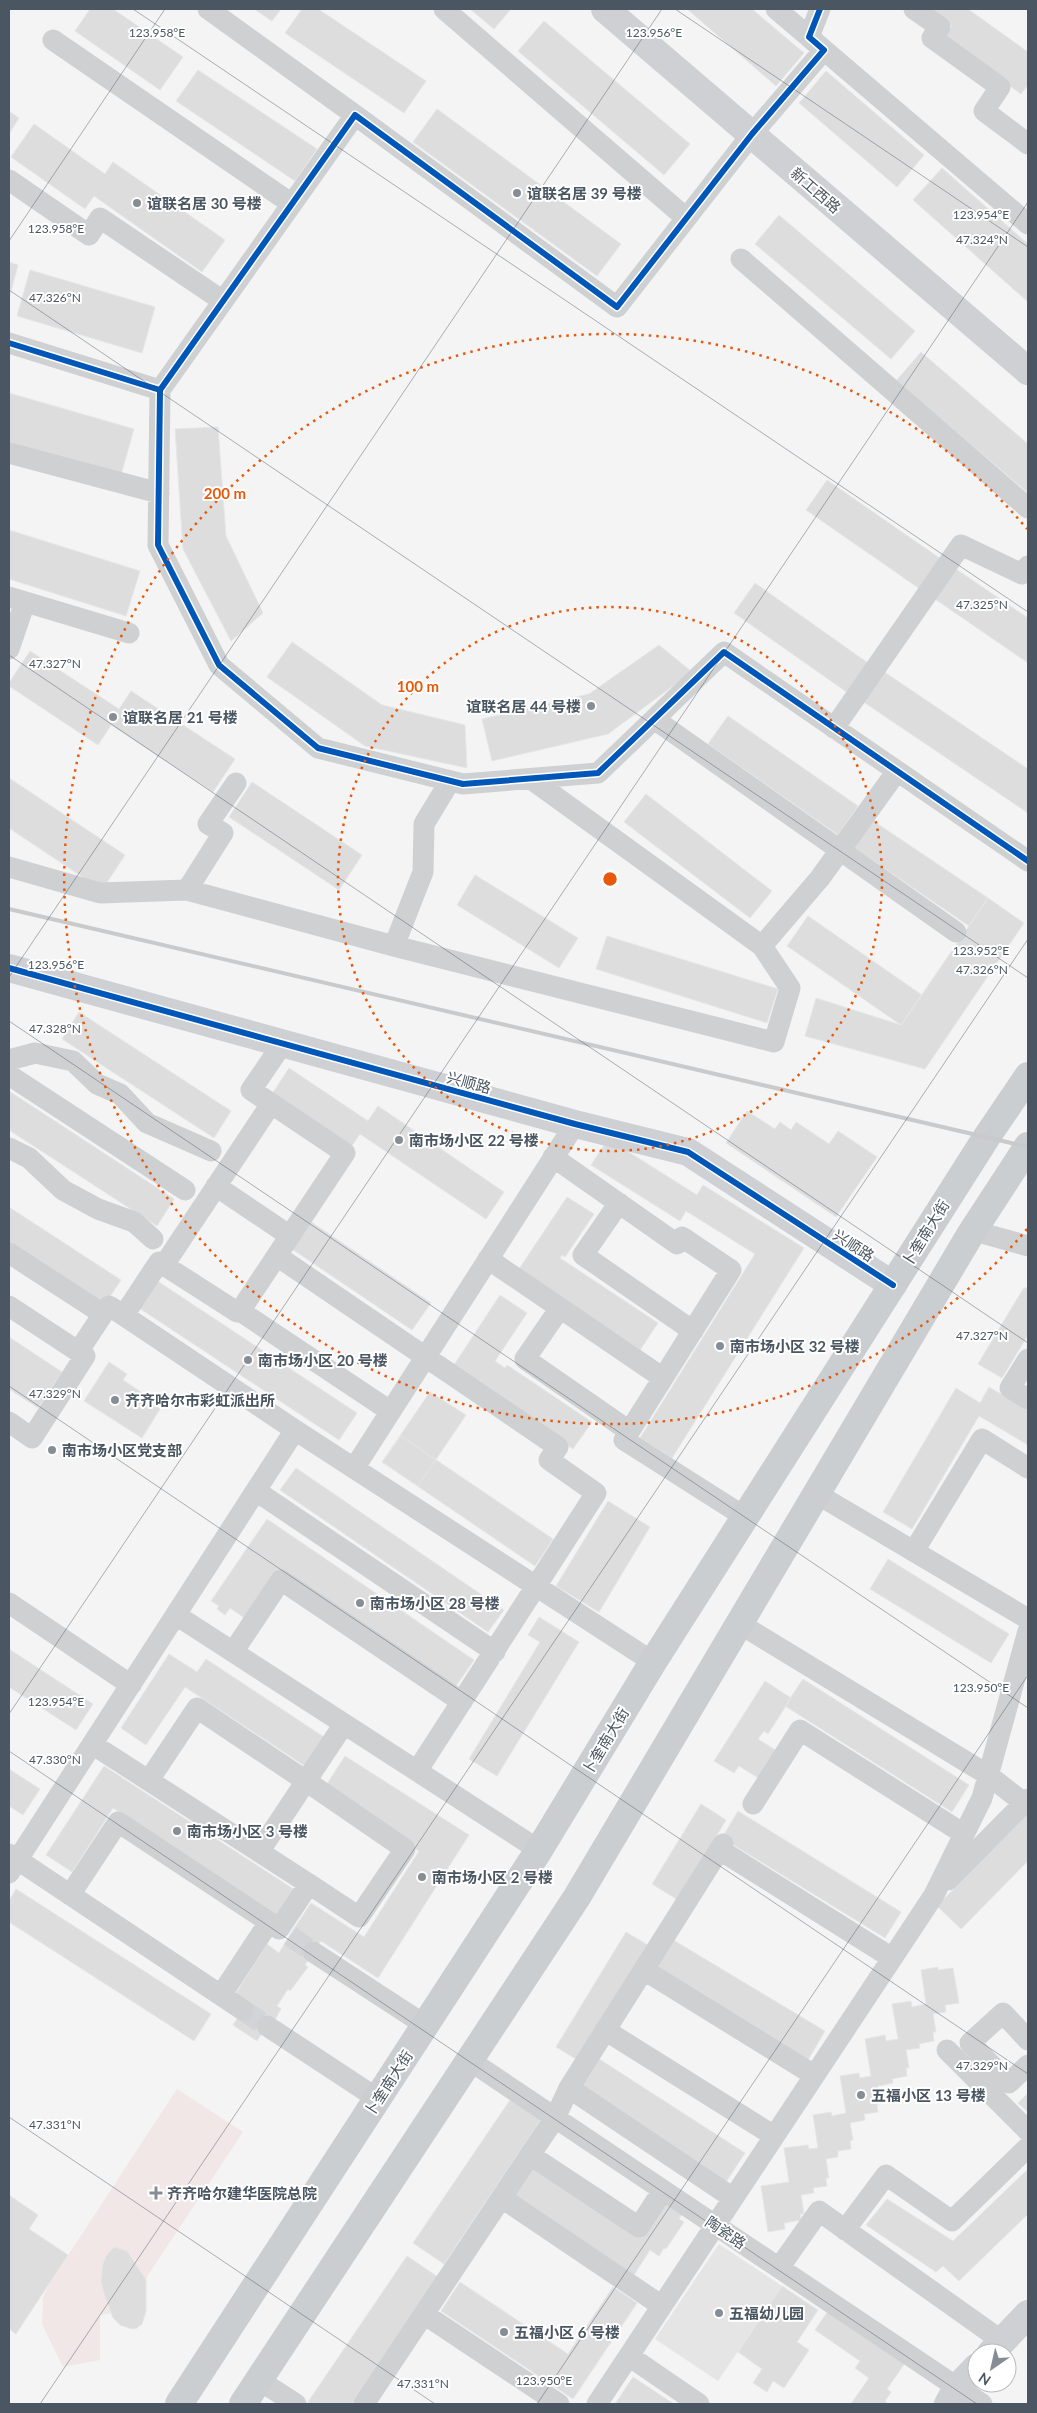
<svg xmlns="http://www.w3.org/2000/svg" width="1037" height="2413" font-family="Lato,'Noto Sans SC',sans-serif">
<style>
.education{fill:#e6e5e6}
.medical{fill:#f1e7e6}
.building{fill:#ddddde;stroke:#e5e6e7}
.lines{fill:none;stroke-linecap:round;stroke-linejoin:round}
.street-tunnel{stroke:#d2d4d7;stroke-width:21;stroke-dasharray:21 11;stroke-linecap:butt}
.street{stroke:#ced0d2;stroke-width:21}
.secondary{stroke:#ced0d4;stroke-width:28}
.primary{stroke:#caced1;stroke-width:28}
.rail{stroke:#c9cacc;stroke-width:4}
.cycleway-casing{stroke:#fff;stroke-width:9}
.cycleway{stroke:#0057b8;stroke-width:6}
.ticks{fill:none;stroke:#4a5661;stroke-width:1;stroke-opacity:0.45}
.ring{fill:none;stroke:#e8590c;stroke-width:2.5;stroke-dasharray:2.5 5}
.poi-dot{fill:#868d94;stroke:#fff;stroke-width:2}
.labels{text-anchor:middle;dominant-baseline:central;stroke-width:4;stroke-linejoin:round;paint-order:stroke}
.street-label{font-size:15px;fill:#4a5661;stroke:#fff}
.poi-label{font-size:15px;font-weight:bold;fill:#4a5661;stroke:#fff;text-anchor:start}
.ticks-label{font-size:12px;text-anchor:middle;fill:#4a5661;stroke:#fff;stroke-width:4;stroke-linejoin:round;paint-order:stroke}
.centre{fill:#e8590c;stroke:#fff;stroke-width:2.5}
.ring-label{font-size:15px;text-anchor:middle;font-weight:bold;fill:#e8590c;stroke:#fff;stroke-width:4;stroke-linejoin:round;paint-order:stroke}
</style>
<rect width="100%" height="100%" fill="#f4f4f4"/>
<!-- education -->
<path class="education" d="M719,2244L782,2286L718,2381L655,2339Z"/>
<!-- medical -->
<path class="medical" d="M177,2089L243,2132L148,2275L146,2280V2311L142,2324L132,2329L120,2325L111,2313L100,2315V2360L63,2367L42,2324L43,2298L50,2283Z"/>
<!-- building -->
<path class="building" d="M90,9H113L183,57L160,90L75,31Z
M254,9H281L272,21Z
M302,9H318L426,81L404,113L285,33Z
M470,9H511L494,29Z
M687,9H752L804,53L776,86Z
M929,9H968L1028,52V85L1021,94L943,38L952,26Z
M544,21L690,144L664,175L518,51Z
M198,70L317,149L295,181L176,101Z
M826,71L924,155L897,187L799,103Z
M437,109L621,244L597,276L413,142Z
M9,111L19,118L9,134Z
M34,124L105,174L113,162L225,240L202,272L94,196L85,209L11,157Z
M942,168L1028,244V302L913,200Z
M779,215L915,331L891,359L755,244Z
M9,262L18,265L9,299Z
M30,270L155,307L142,353L17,316Z
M921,352L1028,444V493L896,381Z
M9,393L134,429L121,475L9,443Z
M218,427L226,536L263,613L231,641L183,549L175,429Z
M827,480L941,559L920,589L806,510Z
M9,530L140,571L126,616L9,579Z
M953,567L1028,618V663L932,597Z
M755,583L868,663L848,693L734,613Z
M292,642L382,705L465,725L467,768L365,746L267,677Z
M659,645L692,672L608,734L492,761L482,719L589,694Z
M30,651L119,709L131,691L235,759L213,792L111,725L98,745L9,686V683Z
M880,669L1028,769V813L859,699Z
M728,716L858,806L838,835L708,744Z
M9,778L125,855L102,890L9,828Z
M252,782L362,855L339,890L229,817Z
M646,794L772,891L750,918L624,822Z
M872,820L988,898L969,926L853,847Z
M475,875L578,938L559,968L457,905Z
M988,898L1024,923L925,1069L805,1036L816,998L901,1025Z
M808,916L922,995L901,1025L787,946Z
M607,936L778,989L767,1023L596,969Z
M79,1012L231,1111L214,1138L62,1039Z
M289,1068L368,1121L378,1106L504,1192L486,1219L360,1134L351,1147L272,1094Z
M9,1091L174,1199L157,1226L9,1130Z
M747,1111L775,1129L780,1122L791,1130L796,1122L829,1144L838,1131L877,1157L836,1217L726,1143Z
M608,1139L697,1195L703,1185L804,1248L672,1458L640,1438L755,1254L686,1211L680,1221L591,1165Z
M567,1197L594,1214L565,1257L562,1255L560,1258L658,1323L640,1350L519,1269Z
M9,1207L121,1280L103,1307L9,1246Z
M304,1217L431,1303L412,1330L286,1245Z
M156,1280L357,1413L339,1440L139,1308Z
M1028,1287V1335L1002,1378L978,1364L1023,1289Z
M500,1295L527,1313L495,1361L505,1368L507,1365L592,1422L573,1449L452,1368Z
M9,1337L62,1372L38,1408L9,1389Z
M109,1362L127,1374L123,1380L147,1396L145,1399L160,1409L142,1438L84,1401Z
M989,1387L1028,1410V1445L979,1416L912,1529L883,1512L956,1388L980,1403Z
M430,1392L466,1415L418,1486L382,1462Z
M401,1436L553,1539L535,1566L382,1462Z
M296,1468L504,1610L488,1632L280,1490Z
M608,1501L650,1527L599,1612L556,1586Z
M267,1519L474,1660L454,1689L280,1570L246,1619L230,1608L225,1615L217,1609L219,1606L211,1601Z
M888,1559L1009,1634L991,1663L870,1589Z
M539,1617L579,1642L497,1776L469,1759L540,1642L528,1635Z
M9,1649L93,1704L76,1730L9,1687Z
M169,1654L197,1672L206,1659L324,1737L305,1766L185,1687L146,1745L121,1728Z
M803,1679L969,1785L952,1812L785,1706Z
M765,1681L791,1698L768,1734L764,1731L758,1739L777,1751L760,1779L739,1766L734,1773L714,1761Z
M345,1756L469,1835L378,1978L321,1941L315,1949L291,1933L311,1903L364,1937L419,1851L323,1790Z
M104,1766L298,1892L281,1918L113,1808L72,1872L46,1855Z
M9,1769L40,1789L23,1815L9,1806Z
M701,1804L726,1820L678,1900L652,1884Z
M738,1811L901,1912L885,1938L722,1838Z
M1028,1813V1861L961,1929L937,1906Z
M16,1889L211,2014L194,2041L9,1922V1901Z
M626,1932L651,1947L581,2062L556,2047Z
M291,1933L315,1949L305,1965L308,1967L290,1991L288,1989L277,2006L281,2009L274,2021L271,2019L257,2041L233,2025L248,2002L235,1994L267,1944L279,1953Z
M670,1938L825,2031L808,2060L653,1966Z
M938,1967V1970L953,1968L959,2003L945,2005L946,2012L933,2014L936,2032H933L934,2041L919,2044L920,2048L906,2050L909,2068H906L907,2076L892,2079L893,2083L878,2086L881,2104H877L878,2112L864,2114L865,2120L850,2123L853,2140L850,2141L851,2149L838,2151V2157L826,2159L829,2178H826L827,2186L813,2188L814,2193L801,2195L804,2214H800L801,2220L784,2223L785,2229L768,2232L761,2186L789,2182L784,2148L808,2145L809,2149L818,2148L813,2115L831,2112L832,2116L846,2113L840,2076L859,2073L860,2078L871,2076L865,2039L885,2035L886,2041L898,2039L892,2004L911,2001L912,2007L926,2004L921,1970Z
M596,2057L745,2153L726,2182L577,2086Z
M1028,2093V2112L1018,2103Z
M512,2097L542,2118L444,2264L413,2243Z
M531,2165L639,2237L665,2198L684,2211L679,2219L684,2222L666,2249L664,2248L659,2256L650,2250L634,2275L512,2193Z
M1028,2169V2214L959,2281L943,2266L936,2272L866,2225L887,2199L953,2241Z
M9,2195L38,2215L29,2229L68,2255L16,2334L9,2329Z
M114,2247L127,2251L146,2280V2311L142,2324L137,2328L132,2329L120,2325L113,2318L104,2293L101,2282L103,2264L106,2256Z
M407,2256L438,2277L352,2404H311L308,2402Z
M460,2282L568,2354L613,2287L637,2303L573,2399L441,2311Z
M782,2286L818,2310L797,2342L809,2350L784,2388L773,2381L767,2392L753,2383L762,2369L738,2352Z
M828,2311L905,2363L887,2389L891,2392L885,2401L888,2404H851L869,2378L855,2368L860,2361L815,2330Z
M633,2377L674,2404H615Z"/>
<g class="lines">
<!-- street-tunnel -->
<path class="street-tunnel" d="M290,1936L313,1952
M243,2010L267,2026"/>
<!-- street -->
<path class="street" d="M208,9L355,115
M444,9L686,218
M776,9L809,37
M914,9L940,27L932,38L1000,87L984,111L1028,144
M53,40L292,204
M824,50L1028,224
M9,180L89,235L100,218L223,301
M741,259L1028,508
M9,343L160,390L158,545L219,665L318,748L463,784L598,773L724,652L1028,861
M160,390L355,115L617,307L752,134L824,50L809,37L820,9
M9,453L159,493
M9,597L129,633
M9,649L25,602
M654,719L956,932
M834,728L961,545L1022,574L1028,566
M531,779L762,946
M236,783L208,824L223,833L187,890L394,946L774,1042L790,988L762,946L820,878L897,771
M9,867L100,893L187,890
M394,946L423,872L424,824L450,781
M283,1043L251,1090L345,1153L240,1311L390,1411
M9,1060L35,1053L73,1061L97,1084L120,1094L147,1123L211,1151
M9,1075L185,1190
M9,1148L29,1158L63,1190L98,1209L134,1222L153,1239
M553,1157L677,1244L682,1237L731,1270L624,1440L745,1517
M216,1186L290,1236
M619,1203L583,1255L693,1331
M985,1234L1028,1246
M9,1253L103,1314L109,1306L114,1309L295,1430L653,1662
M277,1256L558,1447L549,1460L596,1493L417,1771
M488,1259L663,1378
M164,1265L271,1104
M9,1306L85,1356L32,1438L9,1422
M560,1308L525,1359L629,1431
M124,1315L159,1262L237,1312
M78,1352L103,1314
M1028,1359L1010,1388L1028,1399
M355,1467L575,1124
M256,1491L495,1652
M817,1494L1028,1619
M914,1551L982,1439L1028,1468
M9,1603L131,1685
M176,1615L539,1850
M740,1624L988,1775L1024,1803
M233,1652L281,1580L462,1702
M92,1744L309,1884L279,1929L269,1922
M149,1780L197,1708L306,1781L259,1852
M753,1804L800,1730L964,1834
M720,1850L892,1958
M9,1854L243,2010
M9,1873L295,1430
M948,1880L1028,1799
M309,1884L359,1917L405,1849L306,1781L344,1724
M70,1895L118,1822L269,1922L221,1995
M313,1952L425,2025
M644,1970L814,2075
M267,2026L378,2099
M605,2030L774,2136
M1028,2040L1003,2013L970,2043L1009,2083L1028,2065
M947,2050L1028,2131
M469,2060L982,2404
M569,2088L733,2198
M663,2190L639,2227L530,2155L555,2118L569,2088L723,1844
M502,2198L662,2306
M845,2230L886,2175L952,2221L1028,2147
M779,2268L819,2211L1002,2341
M424,2314L559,2404
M629,2356L699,2404
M259,2380L296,2404
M364,2404L530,2155
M597,2404L934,1895L982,1798L1028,1631"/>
<!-- secondary -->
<path class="secondary" d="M605,9L1028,371
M9,968L575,1124L688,1152L893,1285
M991,2353L1028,2314
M948,2404L957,2388L977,2367"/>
<!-- primary -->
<path class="primary" d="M179,2404L539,1850L653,1662L986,1138L1028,1076
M243,2404L577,1897L970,1235L1028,1146"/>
<!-- rail -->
<path class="rail" d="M9,909L1028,1147"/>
<defs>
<path id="cycleway" d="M9,343L160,390L158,545L219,665L318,748L463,784L598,773L724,652L1028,861
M160,390L355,115L617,307L752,134L824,50L809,37L820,9
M9,968L575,1124L688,1152L893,1285"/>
</defs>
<!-- cycleway casing -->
<use href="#cycleway" class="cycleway-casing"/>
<!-- cycleway -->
<use href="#cycleway" class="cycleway"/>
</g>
<!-- ticks -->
<path class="ticks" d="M133,9L1028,612M675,9L1028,247M9,241L165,9M9,290L1028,978M9,655L1028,1343M9,977L662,9M9,1021L1028,1708M9,1386L1028,2074M9,1714L1028,202M9,1751L977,2404M9,2117L435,2404M40,2404L1028,939M537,2404L1028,1675"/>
<!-- distance rings -->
<g class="ring">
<circle cx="610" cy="879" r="272"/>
<path d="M1027 1229A545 545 0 1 1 1027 529"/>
</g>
<!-- markers -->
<g class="poi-dot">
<circle cx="517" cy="193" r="5"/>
<circle cx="137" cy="203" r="5"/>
<circle cx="591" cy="706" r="5"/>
<circle cx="113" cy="717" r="5"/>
<circle cx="399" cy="1140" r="5"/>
<circle cx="720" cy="1346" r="5"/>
<circle cx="248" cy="1360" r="5"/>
<circle cx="115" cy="1400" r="5"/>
<circle cx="52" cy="1450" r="5"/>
<circle cx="360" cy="1603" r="5"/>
<circle cx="177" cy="1831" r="5"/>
<circle cx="422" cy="1877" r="5"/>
<circle cx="861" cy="2095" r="5"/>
<path d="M153.5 2185.5h5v5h5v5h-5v5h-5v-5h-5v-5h5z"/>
<circle cx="719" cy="2313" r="5"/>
<circle cx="504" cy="2332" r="5"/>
</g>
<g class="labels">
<!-- street labels -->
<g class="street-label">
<text transform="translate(816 190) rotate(41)">新工西路</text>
<text transform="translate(469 1082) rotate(15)">兴顺路</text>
<text transform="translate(925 1233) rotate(-58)">卜奎南大街</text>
<text transform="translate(854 1245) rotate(33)">兴顺路</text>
<text transform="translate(605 1741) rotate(-59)">卜奎南大街</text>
<text transform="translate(388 2083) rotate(-57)">卜奎南大街</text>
<text transform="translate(726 2232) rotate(34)">陶瓷路</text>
</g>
<!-- poi labels -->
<g class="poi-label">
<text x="527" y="193">谊联名居 39 号楼</text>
<text x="147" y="203">谊联名居 30 号楼</text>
<text x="581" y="706" text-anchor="end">谊联名居 44 号楼</text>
<text x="123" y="717">谊联名居 21 号楼</text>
<text x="409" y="1140">南市场小区 22 号楼</text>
<text x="730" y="1346">南市场小区 32 号楼</text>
<text x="258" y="1360">南市场小区 20 号楼</text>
<text x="125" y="1400">齐齐哈尔市彩虹派出所</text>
<text x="62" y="1450">南市场小区党支部</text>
<text x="370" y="1603">南市场小区 28 号楼</text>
<text x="187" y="1831">南市场小区 3 号楼</text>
<text x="432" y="1877">南市场小区 2 号楼</text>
<text x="871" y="2095">五福小区 13 号楼</text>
<text x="167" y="2193">齐齐哈尔建华医院总院</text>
<text x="729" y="2313">五福幼儿园</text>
<text x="514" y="2332">五福小区 6 号楼</text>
</g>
</g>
<g class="ticks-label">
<text x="157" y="37">123.958°E</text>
<text x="654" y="37">123.956°E</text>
<text x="981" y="219">123.954°E</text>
<text x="56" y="233">123.958°E</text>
<text x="982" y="244">47.324°N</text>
<text x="55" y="302">47.326°N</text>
<text x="982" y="609">47.325°N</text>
<text x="55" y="668">47.327°N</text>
<text x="981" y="955">123.952°E</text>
<text x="56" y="969">123.956°E</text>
<text x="982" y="974">47.326°N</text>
<text x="55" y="1033">47.328°N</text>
<text x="982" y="1340">47.327°N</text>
<text x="55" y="1398">47.329°N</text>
<text x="981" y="1692">123.950°E</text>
<text x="56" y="1706">123.954°E</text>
<text x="55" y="1764">47.330°N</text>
<text x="982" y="2070">47.329°N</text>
<text x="55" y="2129">47.331°N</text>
<text x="544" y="2385">123.950°E</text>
<text x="423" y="2388">47.331°N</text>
</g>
<circle cx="610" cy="879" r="8" class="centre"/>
<g class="ring-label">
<text x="225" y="499">200 m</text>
<text x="418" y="692">100 m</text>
</g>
<!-- border -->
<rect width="1037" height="2413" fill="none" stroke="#4a5661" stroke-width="20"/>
<!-- north arrow -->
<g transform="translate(992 2368) rotate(214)"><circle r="24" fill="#ffffff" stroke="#b7bbc0"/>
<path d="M0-4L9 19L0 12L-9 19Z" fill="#868d94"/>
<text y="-8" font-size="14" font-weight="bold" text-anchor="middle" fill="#4a5661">N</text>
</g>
</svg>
